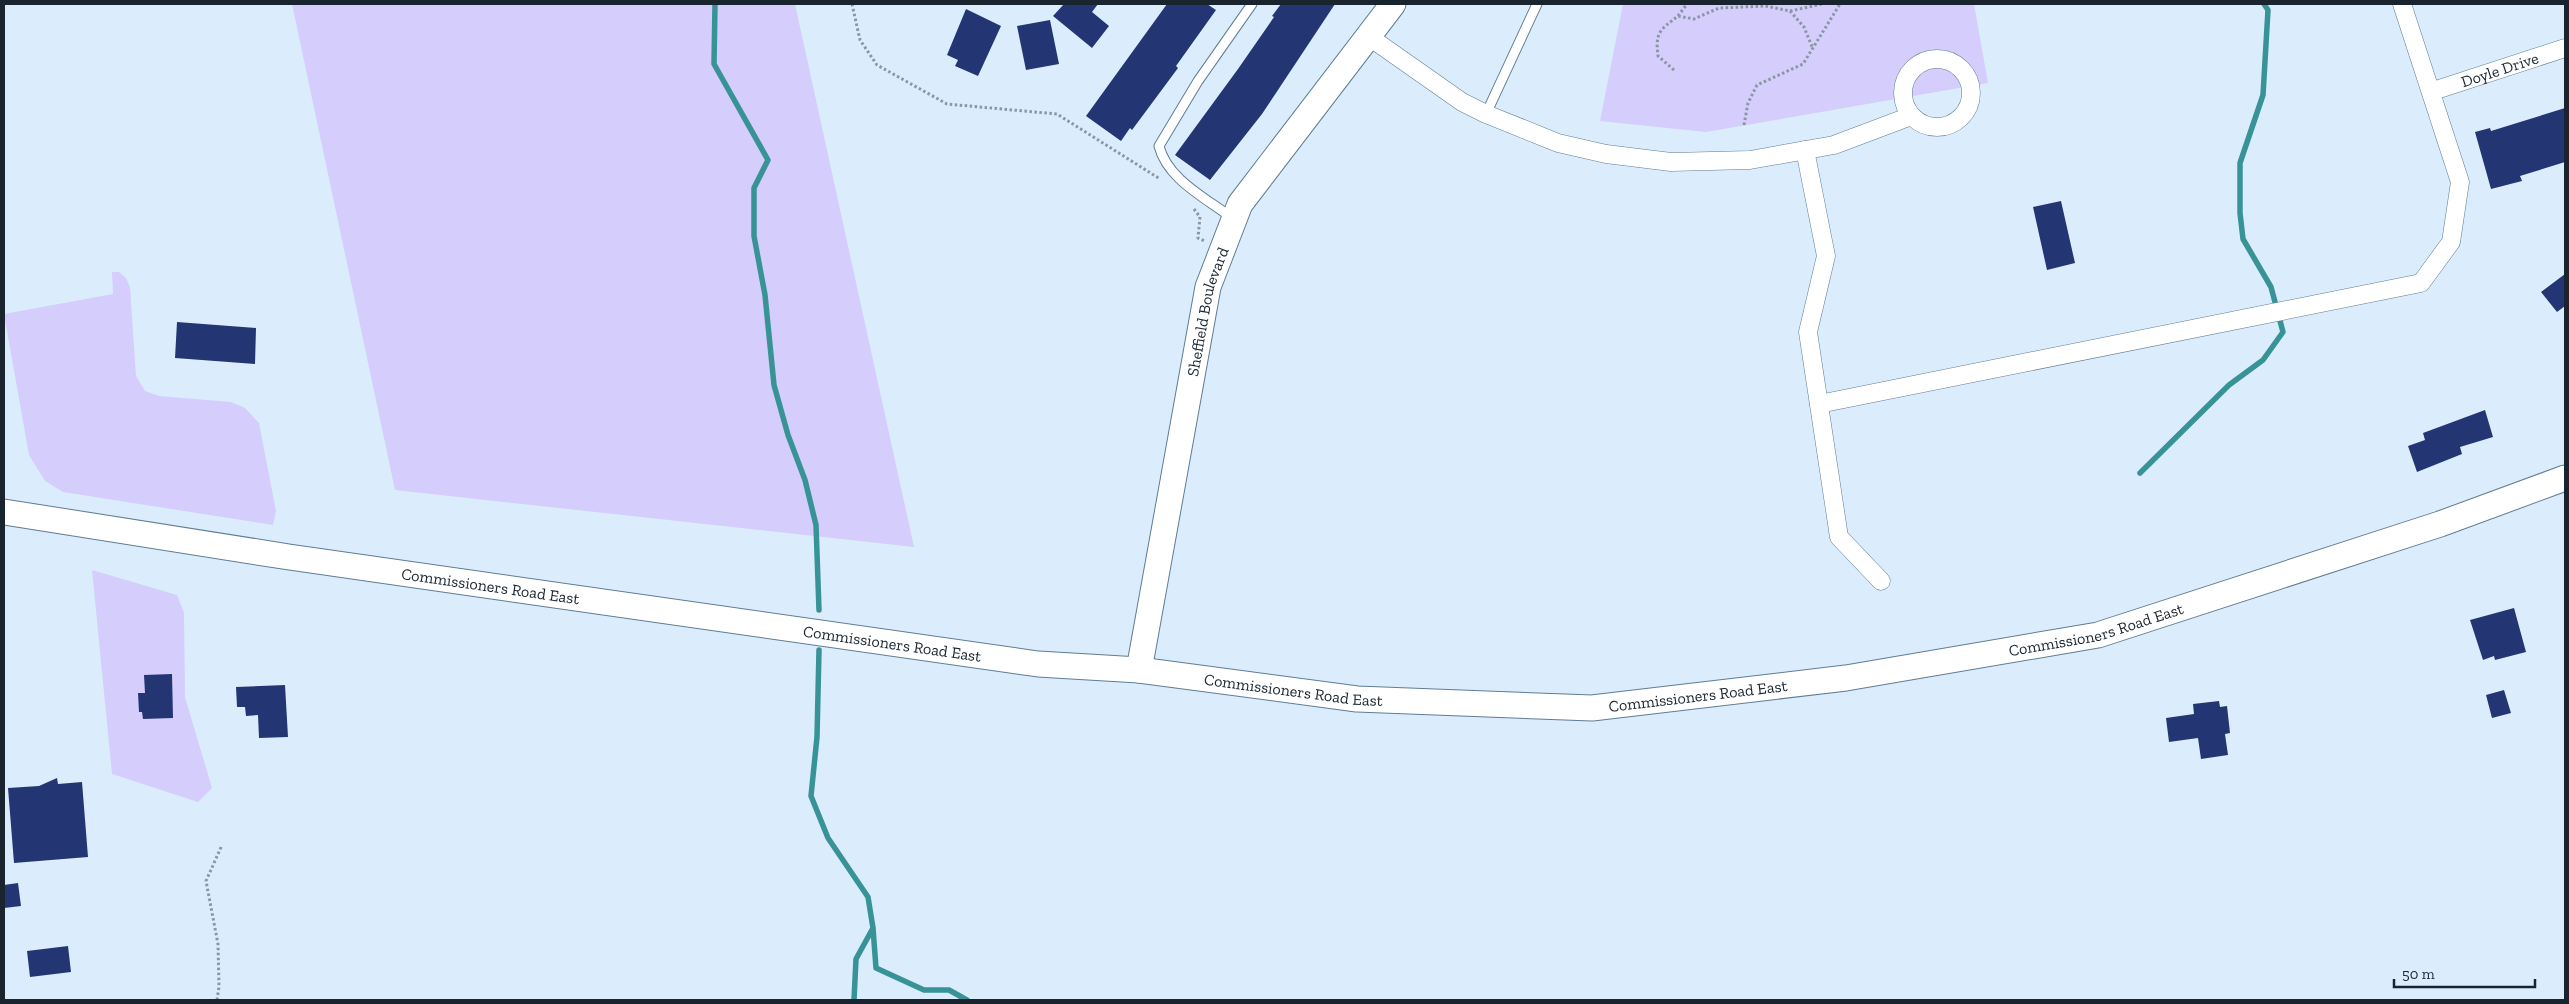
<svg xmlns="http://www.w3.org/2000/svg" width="2569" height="1004" font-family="'Zilla Slab',serif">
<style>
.green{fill:#d5cdfc}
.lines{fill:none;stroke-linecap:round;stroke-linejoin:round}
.stream{stroke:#389396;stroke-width:5.5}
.building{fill:#243573}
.lane-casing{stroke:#607c93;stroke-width:11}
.street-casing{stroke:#607c93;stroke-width:19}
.secondary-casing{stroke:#607c93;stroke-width:27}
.path{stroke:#8897a4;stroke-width:3;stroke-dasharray:2.5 2.5;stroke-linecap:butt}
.lane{stroke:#fff;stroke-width:9}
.street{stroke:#fff;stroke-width:18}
.secondary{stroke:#fff;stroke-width:25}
.labels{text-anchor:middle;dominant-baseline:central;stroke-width:5;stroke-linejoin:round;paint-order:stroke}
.street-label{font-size:16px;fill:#19242e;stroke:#dbedfd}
</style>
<rect width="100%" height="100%" fill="#dbedfd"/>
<!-- green -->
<path class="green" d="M292,4H795L914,547L395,490Z
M1623,4H1974L1988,83L1706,132L1600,121Z
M112,272H119L126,278L130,287L136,376L145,391L159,396L231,402L245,408L259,423L276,511L273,525L63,492L45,481L29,455L4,314L113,294Z
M92,570L177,595L184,613L185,697L212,788L198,802L112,774Z"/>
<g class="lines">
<!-- stream -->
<path class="stream" d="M715,4L714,64L768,160L754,188V236L765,295L774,385L788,435L805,480L816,525L819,610
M2140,473L2229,385L2263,360L2283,332L2271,287L2243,239L2240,213V163L2263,95L2268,10L2264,4
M819,650L817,737L811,796L828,838L868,897L873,928L876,968L924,990H949L967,1000
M854,1000L856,959L873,928"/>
</g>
<!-- building -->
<path class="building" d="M1064,4H1098L1092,12L1109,26L1092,48L1053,16Z
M1167,4H1207L1216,10L1176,66L1178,68L1132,130L1130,128L1121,141L1086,116Z
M1281,4H1335L1262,114L1210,180L1175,155L1238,69L1274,17L1272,16Z
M966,9L1001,26L978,76L955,66L958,60L947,55Z
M1050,20L1059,64L1026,70L1017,26Z
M2565,108V162L2520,176L2522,181L2491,189L2475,132L2490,128L2491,131Z
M2061,201L2075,263L2047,270L2033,207Z
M2565,274V306L2557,312L2541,292Z
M177,322L256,328L255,364L175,358Z
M2485,410L2493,437L2460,447L2462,454L2417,472L2408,446L2425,440L2423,433Z
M2514,608L2526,652L2495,660L2494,656L2483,660L2470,620Z
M172,674L173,718L143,719L142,712H139L138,693H145L144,675Z
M285,685L288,737L259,738L258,715L246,716L245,707H237L236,687Z
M2504,690L2511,713L2492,718L2486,695Z
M2219,701L2220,707L2227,706L2230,733L2225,734L2228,755L2201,759L2198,738L2169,742L2166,718L2194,714L2193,704Z
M57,778L58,784L82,782L88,857L14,863L8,788L39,786Z
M18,883L21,906L4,908V885Z
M68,946L71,972L30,977L27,951Z"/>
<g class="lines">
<defs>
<path id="lane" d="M1486,114L1537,4
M1232,218C1206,198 1167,179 1159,146L1198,81L1252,4"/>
<g id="street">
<path d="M1368,36L1462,102L1486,114L1558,143L1606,154L1671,162L1750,160L1834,145L1911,116"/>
<circle cx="1937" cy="93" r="34"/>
<path id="s1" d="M2433,91L2565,48"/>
<path d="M1805,150L1826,256L1808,332L1839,537L1881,581"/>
<path d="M1819,404L2421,283L2451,242L2460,182L2402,4"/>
</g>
<g id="secondary">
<path id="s2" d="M4,512L289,557L1038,664L1139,670L1357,699L1592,708L1846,678L2098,635L2440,524L2565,478"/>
<path id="s3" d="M1139,670L1208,287L1240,204L1393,4"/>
</g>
</defs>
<!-- lane casing -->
<use href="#lane" class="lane-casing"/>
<!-- street casing -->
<use href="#street" class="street-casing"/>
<!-- secondary casing -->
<use href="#secondary" class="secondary-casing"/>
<!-- path -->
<path class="path" d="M852,4L860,40L877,65L947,104L1057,114L1160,179
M1790,11L1804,27L1813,49
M1678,16L1687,4
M1674,70L1658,56C1655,32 1660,30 1678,16L1694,19L1719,8L1765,6L1790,11L1822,4
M1744,125L1748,103L1757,85L1803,64L1840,4
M1194,209L1200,217L1198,238L1205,241
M217,1000L219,987L218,944L206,881L222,845"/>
<!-- lane -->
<use href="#lane" class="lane"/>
<!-- street -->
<use href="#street" class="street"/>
<!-- secondary -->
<use href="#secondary" class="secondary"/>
</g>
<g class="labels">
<!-- street labels -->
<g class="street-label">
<text stroke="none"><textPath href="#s1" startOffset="70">Doyle Drive</textPath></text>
<text stroke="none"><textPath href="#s3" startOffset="365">Sheffield Boulevard</textPath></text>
<text stroke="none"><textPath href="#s2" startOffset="492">Commissioners Road East</textPath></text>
<text stroke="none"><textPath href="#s2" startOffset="2112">Commissioners Road East</textPath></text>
<text stroke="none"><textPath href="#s2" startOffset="898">Commissioners Road East</textPath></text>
<text stroke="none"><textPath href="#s2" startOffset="1302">Commissioners Road East</textPath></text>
<text stroke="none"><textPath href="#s2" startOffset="1708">Commissioners Road East</textPath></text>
</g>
</g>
<!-- border -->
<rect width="2569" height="1004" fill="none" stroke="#19242e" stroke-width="10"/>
<!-- scale -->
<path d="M2394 979v8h141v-8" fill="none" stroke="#19242e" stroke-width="2.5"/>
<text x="2402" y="979" font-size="15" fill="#19242e" stroke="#dbedfd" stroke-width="4" paint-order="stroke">50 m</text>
</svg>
